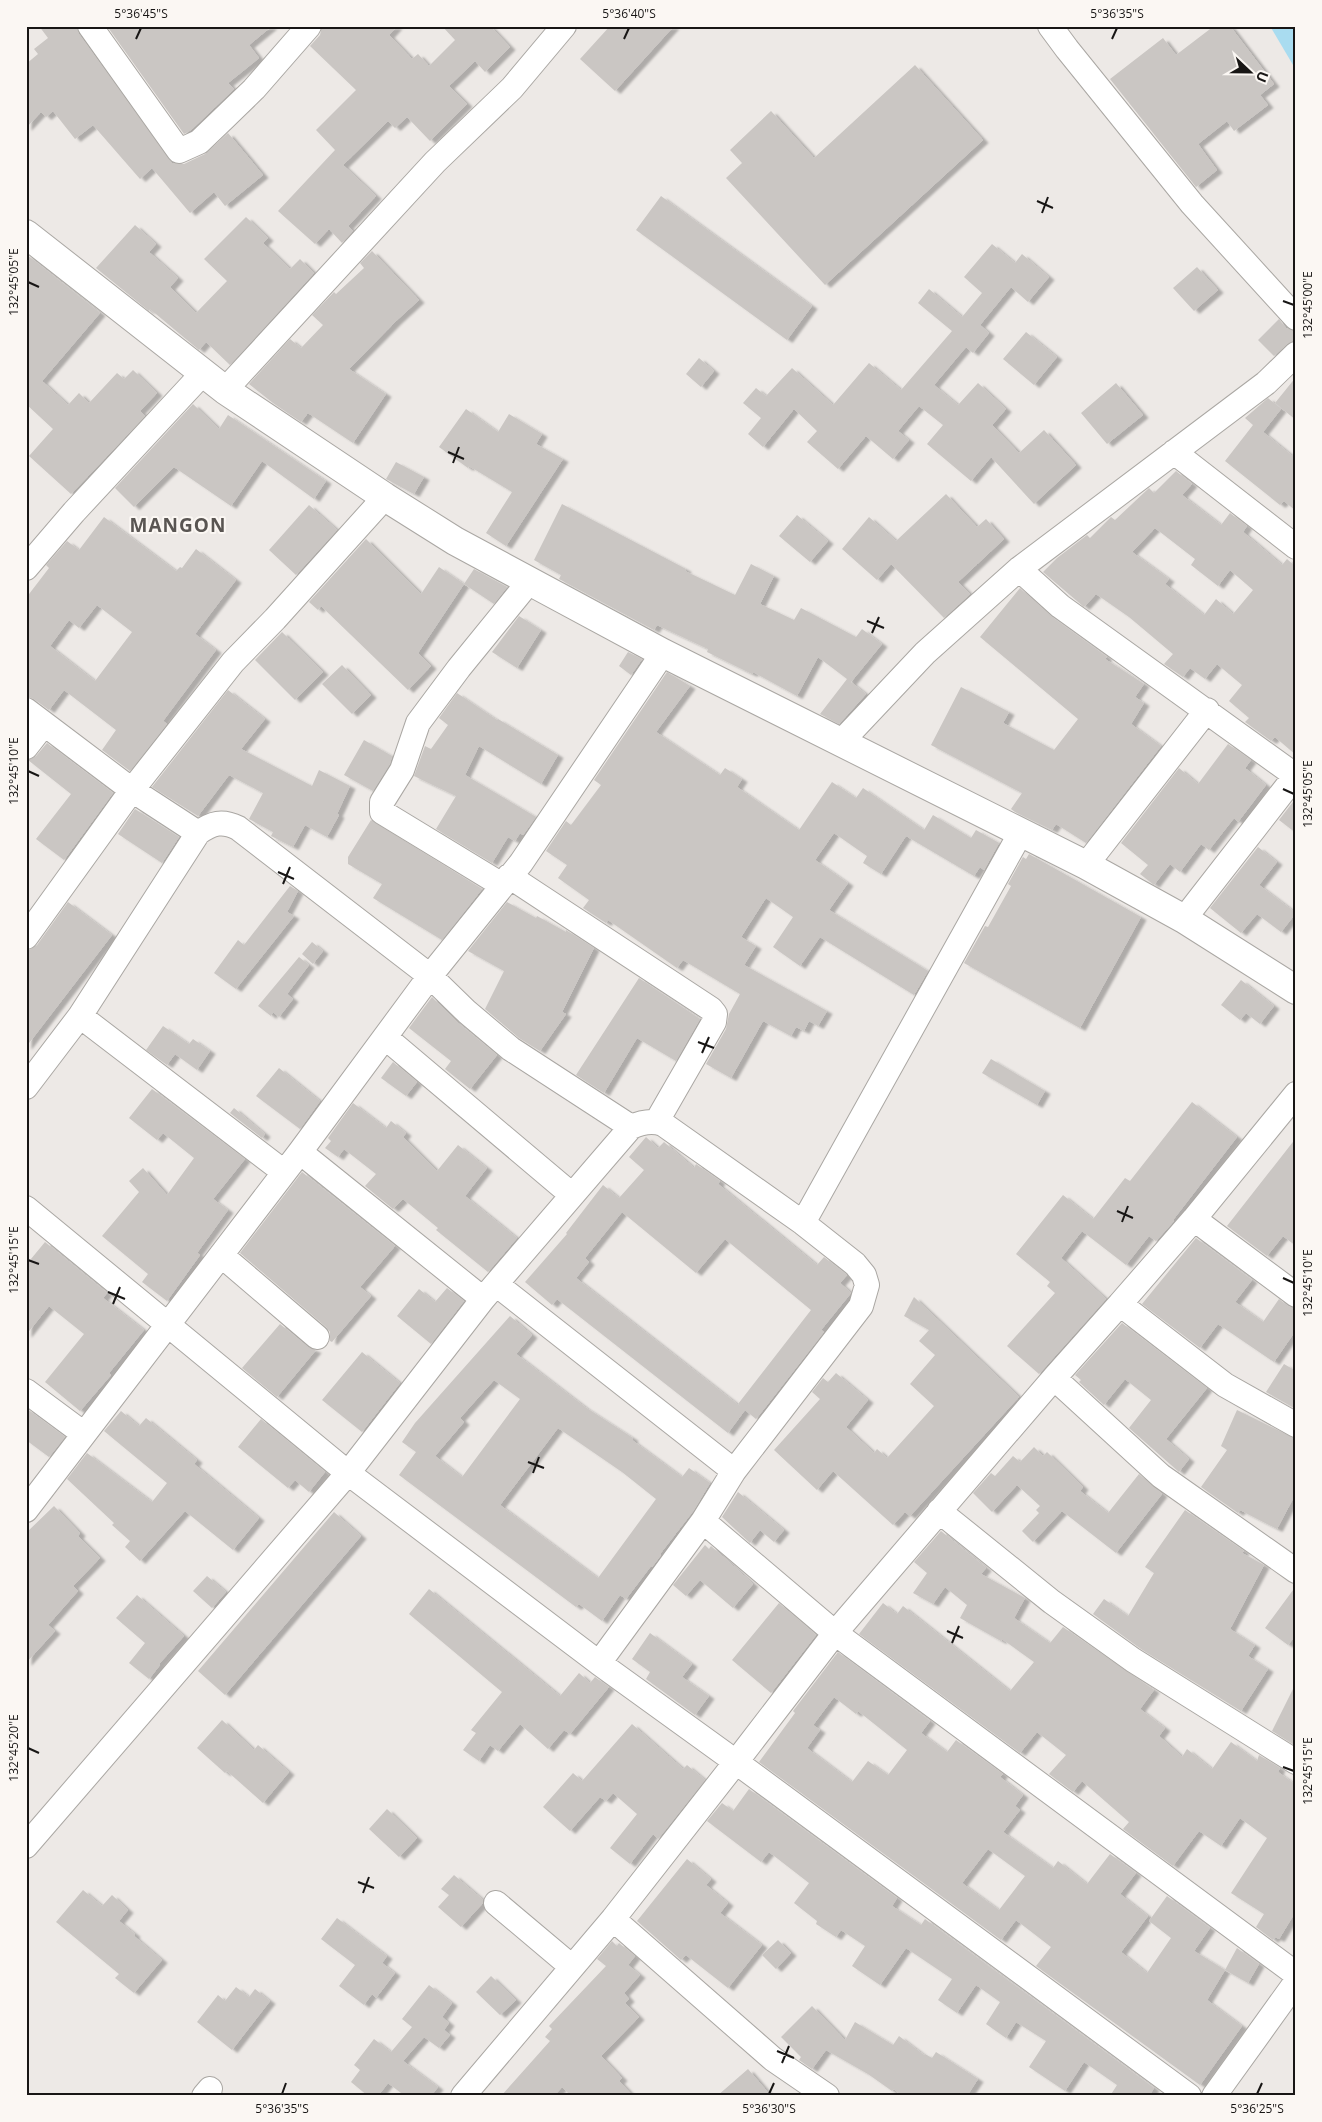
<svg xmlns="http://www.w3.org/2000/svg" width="1322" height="2122" font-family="'Open Sans',sans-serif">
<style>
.water{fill:#a9dcf0}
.building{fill:#cac6c3;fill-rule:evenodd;filter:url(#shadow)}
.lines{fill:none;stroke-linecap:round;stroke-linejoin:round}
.minor-casing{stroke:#aaa7a3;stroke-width:26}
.highway-casing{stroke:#aaa7a3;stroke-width:30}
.minor{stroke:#fff;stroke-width:24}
.highway{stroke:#fff;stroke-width:28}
.ticks{fill:none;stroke:#181615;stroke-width:2}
.labels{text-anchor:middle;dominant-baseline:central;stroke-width:4;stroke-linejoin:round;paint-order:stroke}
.district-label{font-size:19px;font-weight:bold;letter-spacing:1px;fill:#595552;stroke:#fbf7f3}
.neatline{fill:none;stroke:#181615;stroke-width:2}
.ticks-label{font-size:12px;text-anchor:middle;fill:#181615}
</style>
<defs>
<filter id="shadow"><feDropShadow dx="5.5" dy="3" stdDeviation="1" flood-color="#0004"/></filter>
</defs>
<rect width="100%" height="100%" fill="#ede9e6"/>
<!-- water -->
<path class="water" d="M1270,26H1296V70Z"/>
<!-- building -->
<path class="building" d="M39,26H76L79,34L172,163L184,164L205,154L228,133L263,175L225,206L214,192L190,213L152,168L140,179L93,125L75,139L53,111L46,117L41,112L26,128V64L38,54L34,49L48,38Z
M107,26H272L249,45L259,58L228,83L234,89L191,130L184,134Z
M322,26H397L389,35L412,59L418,54L429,66L455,40L442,26H490L510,47L485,72L475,61L449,86L467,104L430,141L407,117L395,128L388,121L343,165L376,196L348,226L353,231L342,243L329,229L315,244L278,211L335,150L316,130L356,90L310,46L320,35Z
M610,26H674L615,91L580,59Z
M1214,26H1230L1274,84L1260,95L1268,105L1234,131L1227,121L1198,144L1217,170L1196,187L1110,79L1163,38L1176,55Z
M915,65L983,140L825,285L726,178L742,163L730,150L771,111L814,158Z
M661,196L812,306L787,340L636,230Z
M246,217L268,238L263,243L290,269L300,259L314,273L230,365L206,342L199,350L150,309L149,311L96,268L135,225L156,244L149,252L178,278L170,287L196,313L227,281L204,259Z
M992,244L1015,263L1022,254L1049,277L1028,302L1011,287L980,325L989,333L973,353L966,347L934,385L958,405L978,383L1006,409L992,425L1019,453L1044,430L1076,465L1034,504L991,457L971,481L927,444L943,425L919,406L898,431L909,440L893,459L866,436L838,469L807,442L817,431L794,409L763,447L748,434L761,418L743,403L756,388L766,396L792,368L833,405L869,363L901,390L952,331L918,303L929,289L962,317L982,293L964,277Z
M372,251L419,300L396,321L349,369L386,394L353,443L308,413L301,422L273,403L249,384L290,339L301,348L323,325L312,315L334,292L336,294L364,268L360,263Z
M26,254L100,313L42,381L68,405L79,393L89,403L117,373L124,379L133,370L157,393L140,411L145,416L71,494L29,456L53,429L26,404Z
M1197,267L1218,290L1194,311L1173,288Z
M1279,319L1286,328L1296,331V341L1287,344L1274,356L1258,340Z
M1026,332L1057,357L1034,385L1003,359Z
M699,358L714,371L701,387L686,374Z
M1296,373V420L1275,403L1296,377L1294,375Z
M1116,383L1143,415L1107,444L1081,413Z
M1268,398L1281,409L1263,432L1296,459V511L1284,501L1280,505L1225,461L1253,425L1245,418Z
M193,404L219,429L228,415L326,481L314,499L262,461L231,506L174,467L134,507L115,488Z
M466,409L498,432L509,414L542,434L536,444L563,459L506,546L486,533L512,492L469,466L468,468L439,447Z
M396,462L424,477L414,494L386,479Z
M1176,471L1192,484L1182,495L1221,525L1230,513L1247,526L1243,532L1282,565L1287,559L1296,567V755L1275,737L1271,741L1245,722L1249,718L1229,701L1242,685L1217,664L1205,679L1190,668L1183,677L1164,664L1173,654L1129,617L1096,594L1084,607L1043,572L1057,558L1087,535L1090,538L1111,517L1115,520L1149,488L1154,493ZM1155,528L1195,559L1191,565L1218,586L1230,570L1253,590L1233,614L1216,599L1204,615L1165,584L1169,579L1132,552Z
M946,494L977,527L986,519L1004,539L958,582L970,594L944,618L891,564L877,580L842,549L869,517L896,541Z
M562,504L686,569L685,571L735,595L751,564L774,576L760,604L794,620L801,608L856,637L862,629L882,644L851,682L866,694L839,724L820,714L847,679L818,657L797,696L753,672L752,674L707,652L708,649L657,625L654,630L559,579L561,575L534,560Z
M309,505L337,530L296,575L269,550Z
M797,515L828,541L810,562L779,536Z
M104,517L176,571L180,567L182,568L196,549L236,580L195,634L216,650L163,721L167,724L130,771L102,750L116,730L64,690L49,710L34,699L26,696V598L49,568L46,565L67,541L79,550ZM97,605L132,632L95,681L50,646L69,620L79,628Z
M366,539L421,594L439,567L464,584L418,653L431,666L408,690L321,606L318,610L309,602Z
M474,569L507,587L494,604L464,584Z
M1020,588L1052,617L1107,657L1105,659L1144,684L1135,697L1144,703L1131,724L1161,746L1086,843L1056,824L1052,830L1015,812L1011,809L1022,793L931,745L961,687L1009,712L1003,723L1054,750L1078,719L980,637Z
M519,616L541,630L517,668L492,652Z
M282,632L323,672L295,700L255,660Z
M628,652L642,659L631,675L619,666Z
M342,665L371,695L352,714L322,684Z
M667,672L690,686L656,732L720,775L725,768L742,779L737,787L799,830L832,782L856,798L863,788L924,830L933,815L971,838L976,830L999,843L984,870L980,867L974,876L906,836L881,874L863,863L867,856L834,833L815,860L848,883L829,910L928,971L914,995L820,937L800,966L773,947L793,917L766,898L741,937L756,946L744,965L827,1011L818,1026L809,1021L804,1031L796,1027L791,1036L763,1021L731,1078L706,1064L726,1029L729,1014L740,994L683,960L677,968L608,920L606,923L583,908L589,900L558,878L567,865L546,851L566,821L571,825L601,785L594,780Z
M228,690L265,719L241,749L312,786L319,770L350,786L337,814L339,815L327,837L305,825L293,847L271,836L273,832L249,819L263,793L229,775L198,816L152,787Z
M457,693L497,720L498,719L558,755L541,784L479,746L465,775L536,817L523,835L520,833L515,841L508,837L492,863L436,829L456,796L414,776L425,746L431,749L448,725L439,718Z
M364,740L392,756L390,764L373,791L344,775Z
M47,743L113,793L64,860L36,839L71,794L28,760L36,756Z
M1228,744L1251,760L1245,768L1266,785L1238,822L1234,818L1209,850L1201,844L1180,872L1170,864L1154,885L1140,874L1148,865L1121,843L1179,768L1198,784Z
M1296,798V833L1279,820Z
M135,809L179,837L162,863L118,834Z
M371,820L482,889L442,940L373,898L382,884L348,864V857Z
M1258,847L1277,862L1259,885L1296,913L1281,932L1257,914L1241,933L1210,908Z
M1029,854L1141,917L1080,1028L964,963L985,926L988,927L1011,886L1008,884L1023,857L1026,859Z
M290,886L298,891L287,912L294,916L236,989L214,973L238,940L244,945Z
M68,902L112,935L26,1047V952L37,945Z
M507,902L536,918L537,916L566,932V930L594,948L562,1012L566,1014L540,1051L519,1038L485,1009L504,971L468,951Z
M312,942L323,951L313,964L302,954Z
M299,957L309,965L287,994L293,999L279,1017L273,1012L271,1016L258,1006Z
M639,978L700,1019L676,1061L637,1038L604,1093L576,1075Z
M1241,980L1274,1006L1260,1024L1246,1013L1240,1020L1221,1005Z
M432,997L458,1023L497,1055L470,1089L445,1069L451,1061L409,1028Z
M163,1026L189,1044L193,1039L210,1051L197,1070L175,1054L167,1065L146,1050Z
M991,1059L1045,1091L1037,1105L982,1073Z
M393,1062L417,1082L406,1096L381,1078Z
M279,1068L320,1101L300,1129L256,1096Z
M152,1089L245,1159L213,1199L228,1210L197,1253L200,1255L167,1301L142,1282L148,1274L102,1236L139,1192L129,1181L143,1168L167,1195L194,1158L163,1133L157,1140L129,1118Z
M1192,1102L1237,1137L1173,1220L1174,1221L1156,1241L1149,1236L1126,1265L1082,1231L1061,1258L1106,1299L1039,1374L1007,1346L1055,1293L1047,1286L1050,1282L1016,1254L1063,1195L1093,1219L1125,1178L1130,1181Z
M353,1103L386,1128L391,1121L406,1133L403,1137L437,1171L458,1145L487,1168L465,1196L517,1238L488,1272L436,1230L438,1228L403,1199L393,1209L365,1186L376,1174L344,1149L338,1157L325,1148L331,1141L328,1138Z
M234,1108L265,1134L262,1138L230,1113Z
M646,1137L658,1148L664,1142L694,1168L696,1164L720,1181L718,1184L817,1265L824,1257L847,1275L840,1283L851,1293L821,1330L824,1332L756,1419L745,1410L728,1433L557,1299L552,1305L525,1282L567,1234L566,1233L603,1185L619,1198L644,1170L629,1157ZM622,1212L696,1273L725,1239L811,1310L738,1404L741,1407L576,1278L589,1262L585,1258Z
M1296,1138V1246L1283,1236L1267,1256L1227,1226Z
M302,1172L395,1246L360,1287L371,1296L332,1342L330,1341V1332L326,1327L240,1253Z
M1196,1238L1252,1280L1235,1302L1263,1322L1279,1299L1288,1306L1296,1309V1330L1274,1362L1218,1324L1200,1348L1142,1304Z
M45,1242L107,1293L103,1298L144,1330L109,1373L111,1375L80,1411L45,1382L84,1334L49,1306L26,1335V1265Z
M447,1288L464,1301L431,1344L397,1316L419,1289L435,1302Z
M914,1297L1019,1397L910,1516L905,1512L893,1525L833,1471L817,1490L774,1450L820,1399L812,1392L823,1378L828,1382L836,1373L868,1400L846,1427L874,1453L877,1449L887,1458L934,1406L910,1384L935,1355L919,1341L929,1330L904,1316Z
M510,1316L532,1335L516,1354L585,1407L633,1438L632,1440L682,1477L689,1468L710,1483L694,1510L660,1554L661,1555L652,1567L651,1566L626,1599L620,1595L602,1621L579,1604L576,1607L399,1475L416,1452L402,1442L415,1423ZM494,1380L520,1399L462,1477L435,1456L464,1422L460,1418ZM558,1428L622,1472L656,1499L598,1578L500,1505Z
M1122,1323L1207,1388L1166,1439L1189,1459L1179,1472L1129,1428L1151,1400L1125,1379L1104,1405L1079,1382L1081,1380L1075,1375Z
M280,1324L308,1347L316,1350L277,1397L242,1368Z
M362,1352L400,1383L362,1432L322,1400Z
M1284,1364L1296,1371V1409L1266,1392Z
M26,1408L65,1437L49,1457L26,1440Z
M1237,1410L1296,1439V1493L1277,1529L1240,1510L1238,1513L1201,1487L1227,1450L1221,1446Z
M121,1411L139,1426L146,1418L197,1460L194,1464L259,1518L233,1550L185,1511L140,1561L125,1547L130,1541L112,1525L114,1523L67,1479L87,1453L152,1502L167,1483L104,1431Z
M261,1419L325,1472L309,1492L295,1480L288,1488L238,1447Z
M1034,1447L1043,1456L1047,1452L1083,1487L1080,1491L1108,1513L1139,1474L1162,1494L1116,1553L1062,1511L1033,1542L1022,1531L1039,1513L1036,1510L1040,1506L1017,1485L992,1512L973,1493L991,1473L995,1476L1013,1456L1020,1462Z
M738,1492L784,1530L774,1542L760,1530L750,1543L722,1517Z
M54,1506L80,1533L78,1536L100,1558L73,1586L78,1591L48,1625L55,1631L26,1663V1533Z
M1185,1510L1244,1551L1242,1553L1264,1565L1230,1629L1255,1645L1248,1656L1268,1669L1241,1711L1141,1649L1093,1614L1104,1599L1128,1616L1154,1573L1145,1567Z
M334,1512L361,1536L225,1695L198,1671Z
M941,1531L986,1568L981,1574L1025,1598L1014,1618L1050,1643L1063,1627L1154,1690L1140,1709L1165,1728L1159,1736L1182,1757L1187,1749L1212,1769L1231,1742L1257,1761L1259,1755L1280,1768L1278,1772L1296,1785V1911L1279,1939L1275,1937L1273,1940L1256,1927L1264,1914L1231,1893L1267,1838L1240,1818L1221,1846L1199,1831L1173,1866L1123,1829L1129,1822L1082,1781L1073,1792L1049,1774L1066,1755L1037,1732L1020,1753L859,1634L883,1603L897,1614L903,1606L1010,1691L1034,1662L1002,1639L1001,1641L960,1618L967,1605L945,1587L933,1604L913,1593L927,1573L914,1562Z
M705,1545L709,1549L711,1546L753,1584L733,1608L700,1580L686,1596L673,1585Z
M207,1576L226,1592L212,1608L193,1591Z
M1296,1586V1635L1288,1645L1265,1628Z
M429,1589L560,1696L579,1673L590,1683L595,1677L609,1687L570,1734L564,1730L548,1749L520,1724L498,1751L490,1745L479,1761L463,1750L476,1733L471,1730L502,1692L409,1614Z
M137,1595L184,1636L159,1664L160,1665L149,1679L129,1663L145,1643L116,1618Z
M779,1603L816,1635L771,1693L732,1660Z
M650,1633L692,1664L682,1677L709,1696L695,1715L646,1679L650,1672L632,1659Z
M838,1652L930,1721L921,1733L947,1752L956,1740L1003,1774L1000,1777L1023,1795L1015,1806L1020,1810L1003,1832L1053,1868L1058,1861L1087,1884L1110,1854L1136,1873L1120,1894L1148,1916L1121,1952L1147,1973L1171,1938L1149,1921L1167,1896L1210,1928L1194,1951L1225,1970L1207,2000L1242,2026L1200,2085L1036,1966L1051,1947L1016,1920L1001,1940L759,1762L795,1713L793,1711ZM834,1697L856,1714L858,1711L907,1750L888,1775L868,1761L852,1782L807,1748L820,1730L813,1725ZM988,1849L1025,1876L999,1910L962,1883Z
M1296,1683V1746L1272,1731Z
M222,1720L254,1750L258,1745L289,1772L263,1803L227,1771L225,1773L197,1748Z
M632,1724L683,1769L687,1765L705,1780L658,1839L653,1834L630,1864L610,1848L637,1814L613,1793L606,1801L600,1797L570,1831L543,1807L573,1773L582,1781Z
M749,1789L897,1898L892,1906L921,1925L925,1919L1154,2088L1149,2096H1110L1117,2085L1084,2062L1065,2091L1029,2067L1046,2041L1016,2022L1006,2038L986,2024L1000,2002L976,1985L957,2013L938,2000L952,1979L906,1948L880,1985L852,1966L865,1946L841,1930L836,1937L816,1924L817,1921L794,1903L809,1883L769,1852L761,1862L707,1821L722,1803L733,1811Z
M387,1809L417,1838L399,1857L369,1829Z
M687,1859L711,1879L706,1885L728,1903L720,1913L762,1945L728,1988L686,1955L681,1960L637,1921Z
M454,1875L483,1900V1903L461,1927L438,1907L449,1895L441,1889Z
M83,1890L102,1906L112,1895L128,1910L119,1921L135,1934L134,1936L162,1960L134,1993L115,1978L119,1974L56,1922Z
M337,1918L387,1956L382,1963L395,1973L376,1998L372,1994L364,2005L339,1986L355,1965L321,1939Z
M778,1940L791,1953L776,1969L762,1955Z
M612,1941L617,1946L619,1943L635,1956L628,1965L640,1975L624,1993L629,1999L625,2003L639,2017L601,2056L622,2078L619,2081L633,2096H571L562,2087L554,2096H501L550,2041L545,2037L552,2029L549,2026L606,1966L597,1959Z
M1237,1948L1259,1964L1248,1983L1225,1970Z
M491,1976L516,2000L500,2015L476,1992Z
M429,1985L452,2003L442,2017L449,2023L444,2030L450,2035L439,2048L424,2037L403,2061L438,2087L431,2096H405L388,2083L378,2096H368L351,2082L360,2070L354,2065L374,2039L391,2052L412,2027L402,2019Z
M236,1987L249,1997L255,1989L270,2001L232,2050L197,2022L218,1995L225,2001Z
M812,2006L845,2040L855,2022L893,2045L899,2036L924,2055L925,2054L932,2058L936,2052L978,2079L967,2096H902L894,2089L892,2091L868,2074L826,2050L812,2069L799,2060L801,2057L781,2037Z
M748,2069L771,2096H717Z"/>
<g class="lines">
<defs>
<path id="minor" d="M90,26L179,151L199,142L223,119L254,89L309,26
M1050,26L1067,49L1192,204L1296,318
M225,390L435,162L512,88L564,26
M1174,452L1296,547
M26,568L74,512L204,372
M1019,569L1060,606L1296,776
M26,710L132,790L198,833
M841,742L925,653L1019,569L1266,383L1296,354
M26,747L44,724
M1086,865L1207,710
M509,876L711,1009L715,1014L714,1022L657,1121
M502,885L382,812V802L402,770L418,723L459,668L529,582
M1184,919L1296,775
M26,937L132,790L233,662L275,619L385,497
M80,1016L284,1172
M386,1038L572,1195
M26,1087L80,1016L198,833C212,823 222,820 238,828L430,976L467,1012L511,1049L631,1127
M1296,1094L1194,1219L1120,1304L1225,1385L1296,1425
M300,1152L483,1299
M26,1208L348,1473L26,1846
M1194,1219L1296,1295
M803,1223L1020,834
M221,1255L317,1337
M496,1284L734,1471L703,1521L599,1663
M1054,1378L1120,1304
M26,1391L84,1434
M26,1510L300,1152L430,976L521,863L663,653
M939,1511L1052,1602L1133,1660L1296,1762
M703,1521L835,1633L736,1762L599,1663L348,1473L483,1299L631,1127C642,1122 652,1120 663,1124L803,1223L855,1264L864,1275L867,1285L861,1306L734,1471
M1296,1571L1161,1476L1054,1378L835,1633L1296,1974
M496,1903L572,1967
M613,1919L773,2059L827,2096
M204,2096L210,2089
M463,2096L613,1919L736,1762L1189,2096
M1214,2096L1296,1982"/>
<path id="highway" d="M26,234L225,390L385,497L455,541L663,653L1086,865L1184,919L1296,990"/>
</defs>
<!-- minor casing -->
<use href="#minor" class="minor-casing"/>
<!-- highway casing -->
<use href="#highway" class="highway-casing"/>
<!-- minor -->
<use href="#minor" class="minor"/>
<!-- highway -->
<use href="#highway" class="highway"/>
</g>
<!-- ticks -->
<path class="ticks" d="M136,39L141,28M624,39L629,28M1112,39L1117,28M1037,201L1053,208M1042,213L1048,197M28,282L39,287M1283,301L1294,305M448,452L464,459M453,463L459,447M867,621L884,628M872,633L879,617M28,771L39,776M1283,789L1294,794M278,872L294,879M283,884L290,867M698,1042L714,1048M702,1053L709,1037M1117,1211L1133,1218M1122,1222L1128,1206M28,1260L39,1264M1283,1278L1294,1283M108,1292L125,1299M113,1304L120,1287M528,1462L544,1468M533,1473L539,1457M947,1631L963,1638M952,1643L959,1626M28,1748L39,1753M1283,1767L1294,1771M358,1882L374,1888M363,1893L369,1877M777,2051L794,2058M782,2063L789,2046M282,2094L286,2083M769,2094L774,2083M1257,2094L1262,2083"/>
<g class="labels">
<!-- district labels -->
<g class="district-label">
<text x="178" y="525">MANGON</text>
</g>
</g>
<!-- border -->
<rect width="1322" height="2122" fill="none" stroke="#fbf7f3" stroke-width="55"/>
<!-- north arrow -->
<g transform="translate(1250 72) rotate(112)" stroke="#fbf7f3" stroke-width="4" paint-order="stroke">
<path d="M0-4L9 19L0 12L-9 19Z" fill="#181615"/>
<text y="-8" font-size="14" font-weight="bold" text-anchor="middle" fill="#181615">U</text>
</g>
<rect x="28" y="28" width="1266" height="2066" class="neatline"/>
<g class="ticks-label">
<text x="141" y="18">5°36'45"S</text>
<text x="629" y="18">5°36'40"S</text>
<text x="1117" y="18">5°36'35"S</text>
<text transform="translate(14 282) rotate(-90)" y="4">132°45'05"E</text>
<text transform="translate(1308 305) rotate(-90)" y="4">132°45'00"E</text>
<text transform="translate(14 771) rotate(-90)" y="4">132°45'10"E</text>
<text transform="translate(1308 794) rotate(-90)" y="4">132°45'05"E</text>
<text transform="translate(14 1260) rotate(-90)" y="4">132°45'15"E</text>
<text transform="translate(1308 1283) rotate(-90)" y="4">132°45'10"E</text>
<text transform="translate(14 1748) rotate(-90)" y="4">132°45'20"E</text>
<text transform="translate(1308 1771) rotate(-90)" y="4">132°45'15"E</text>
<text x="282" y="2113">5°36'35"S</text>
<text x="769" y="2113">5°36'30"S</text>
<text x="1257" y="2113">5°36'25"S</text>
</g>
</svg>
